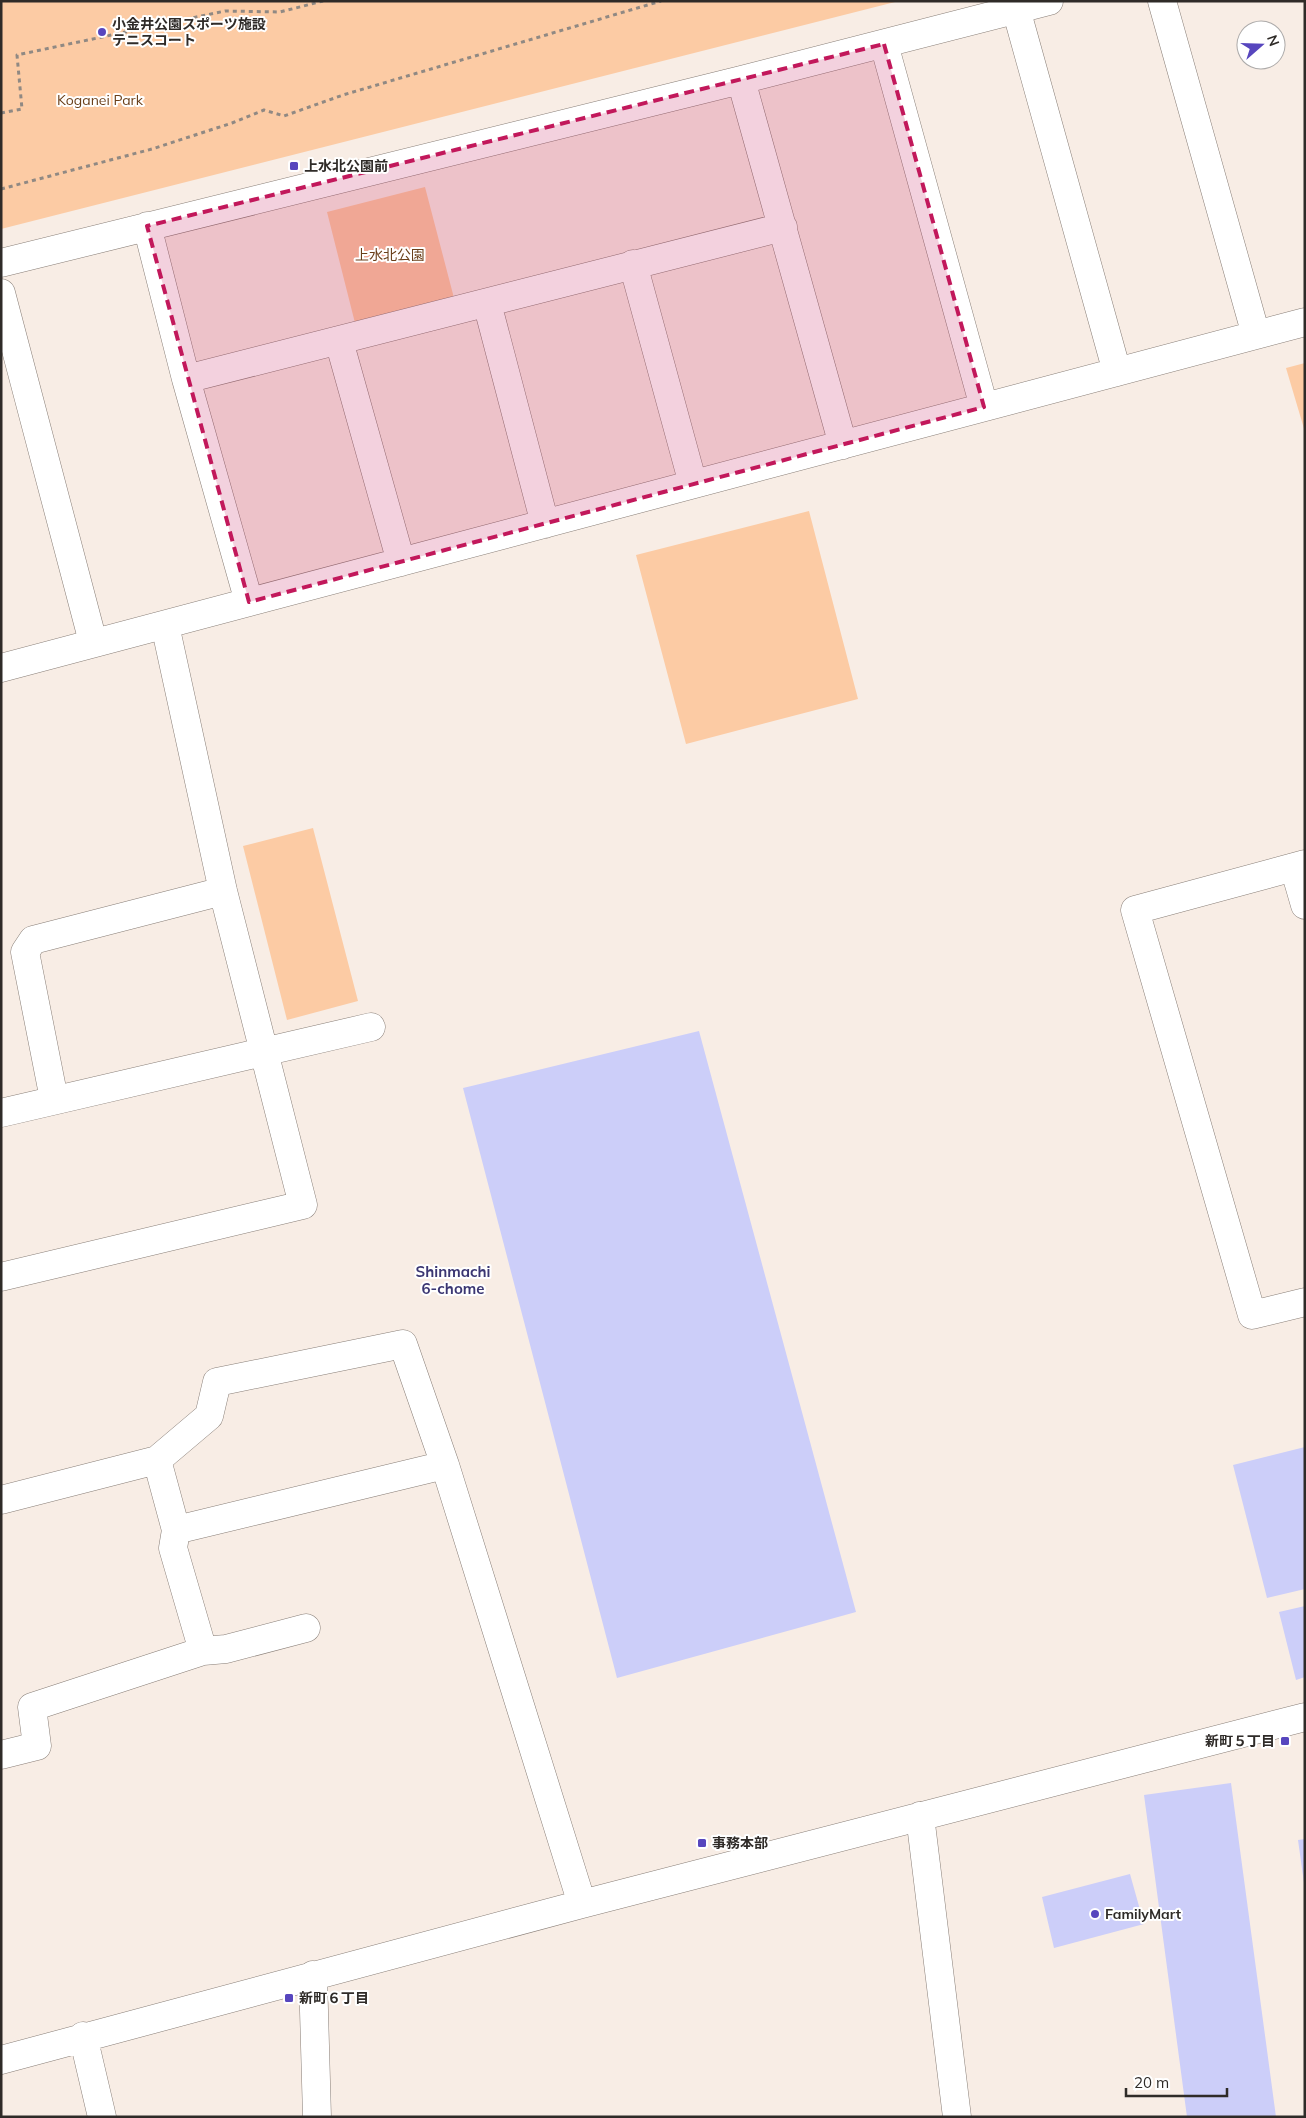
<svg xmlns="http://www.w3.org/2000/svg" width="1306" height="2118" font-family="Mulish,'Noto Sans JP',sans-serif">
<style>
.green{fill:#fccba4}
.building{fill:#cccef9}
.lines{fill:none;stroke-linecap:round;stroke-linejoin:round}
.minor-casing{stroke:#887e77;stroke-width:29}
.path{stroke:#908983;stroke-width:3;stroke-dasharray:4 4;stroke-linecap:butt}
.minor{stroke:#fff;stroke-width:28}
.marked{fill:#c2185b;fill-opacity:0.2;stroke:#c2185b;stroke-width:4;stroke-dasharray:10 6;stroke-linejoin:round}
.poi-dot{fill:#5746be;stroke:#fff;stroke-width:2}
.labels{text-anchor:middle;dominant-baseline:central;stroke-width:4;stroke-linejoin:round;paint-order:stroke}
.poi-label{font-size:14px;font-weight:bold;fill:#2f2b28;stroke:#fff;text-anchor:start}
.park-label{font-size:14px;fill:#6a3f19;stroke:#fff}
.neighbourhood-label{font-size:15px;font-weight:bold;fill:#3b3672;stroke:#fff}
</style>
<rect width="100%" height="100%" fill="#f8ede5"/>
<!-- green -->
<path class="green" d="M1,1H899L1,229Z
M425,187L454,298L355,323L327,212Z
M1305,363V432L1286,368Z
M809,511L858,699L686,744L636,555Z
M313,828L358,1001L287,1020L243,846Z"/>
<!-- building -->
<path class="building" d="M699,1031L856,1612L617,1678L463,1088Z
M1305,1447V1589L1267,1598L1233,1465Z
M1305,1606V1677L1296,1680L1279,1612Z
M1231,1783L1276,2117H1187L1144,1795Z
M1305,1839V1883H1304L1298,1840Z
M1130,1874L1144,1924L1054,1948L1042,1897Z"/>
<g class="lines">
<defs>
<path id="minor" d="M1162,1L1256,335
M1016,9L1117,372
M884,44L984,407
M741,80L843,445
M147,226L186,379L249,602
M1,263L741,80L1049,1
M633,264L693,484
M1,293L93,642
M487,303L545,524
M339,341L401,562
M186,379L783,227
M1,668L1305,322
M1305,864L1135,910L1252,1315L1305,1302
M1294,867L1305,905
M54,1099L25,952L33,940L223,891
M1,1113L371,1027
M1,1277L303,1205L223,891L165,625
M157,1460L176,1530L173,1548L203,1651
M1,1500L157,1460L209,1416L217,1382L403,1344L445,1465L582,1904
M176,1530L445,1465
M1,1755L37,1746L32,1707L203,1651L226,1649L306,1628
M920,1816L957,2117
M313,1975L317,2117
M83,2036L102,2117
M1,2060L582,1904L1305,1717"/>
</defs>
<!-- minor casing -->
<use href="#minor" class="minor-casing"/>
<!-- path -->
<path class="path" d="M1,113L22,109L17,55L225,11L280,12L323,1
M1,189L152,149L232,123L264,110L284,116L343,95L661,1"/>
<!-- minor -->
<use href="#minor" class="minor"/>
</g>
<!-- marked area -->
<path class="marked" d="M884,44L984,407L249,602L147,226Z"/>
<!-- markers -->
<g class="poi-dot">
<circle cx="102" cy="32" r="5"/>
<rect x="289" y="161" width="10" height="10" rx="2.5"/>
<rect x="1280" y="1736" width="10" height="10" rx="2.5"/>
<rect x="697" y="1838" width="10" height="10" rx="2.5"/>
<circle cx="1095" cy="1914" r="5"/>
<rect x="284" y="1993" width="10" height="10" rx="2.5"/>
</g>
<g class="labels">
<!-- poi labels -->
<g class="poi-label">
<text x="112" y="24">小金井公園スポーツ施設<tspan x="112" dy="16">テニスコート</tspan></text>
<text x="304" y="166">上水北公園前</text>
<text x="1275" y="1741" text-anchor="end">新町５丁目</text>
<text x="712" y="1843">事務本部</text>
<text x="1105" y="1914">FamilyMart</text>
<text x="299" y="1998">新町６丁目</text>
</g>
<!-- park labels -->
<g class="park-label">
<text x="100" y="100">Koganei Park</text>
<text x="390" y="255">上水北公園</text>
</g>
<!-- neighbourhood labels -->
<g class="neighbourhood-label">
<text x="453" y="1271">Shinmachi<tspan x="453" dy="17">6-chome</tspan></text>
</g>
</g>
<!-- border -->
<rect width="1306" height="2118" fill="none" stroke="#2f2b28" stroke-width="5"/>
<!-- north arrow -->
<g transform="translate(1261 45) rotate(70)"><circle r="24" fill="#ffffff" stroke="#acaaa9"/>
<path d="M0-4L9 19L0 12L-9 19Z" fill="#5746be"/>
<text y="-8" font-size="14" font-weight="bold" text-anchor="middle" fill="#2f2b28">N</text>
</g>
<!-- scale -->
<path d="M1126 2088v8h101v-8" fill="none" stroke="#2f2b28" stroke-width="2.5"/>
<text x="1134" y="2088" font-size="15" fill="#2f2b28" stroke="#ffffff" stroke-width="4" paint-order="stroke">20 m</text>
</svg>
